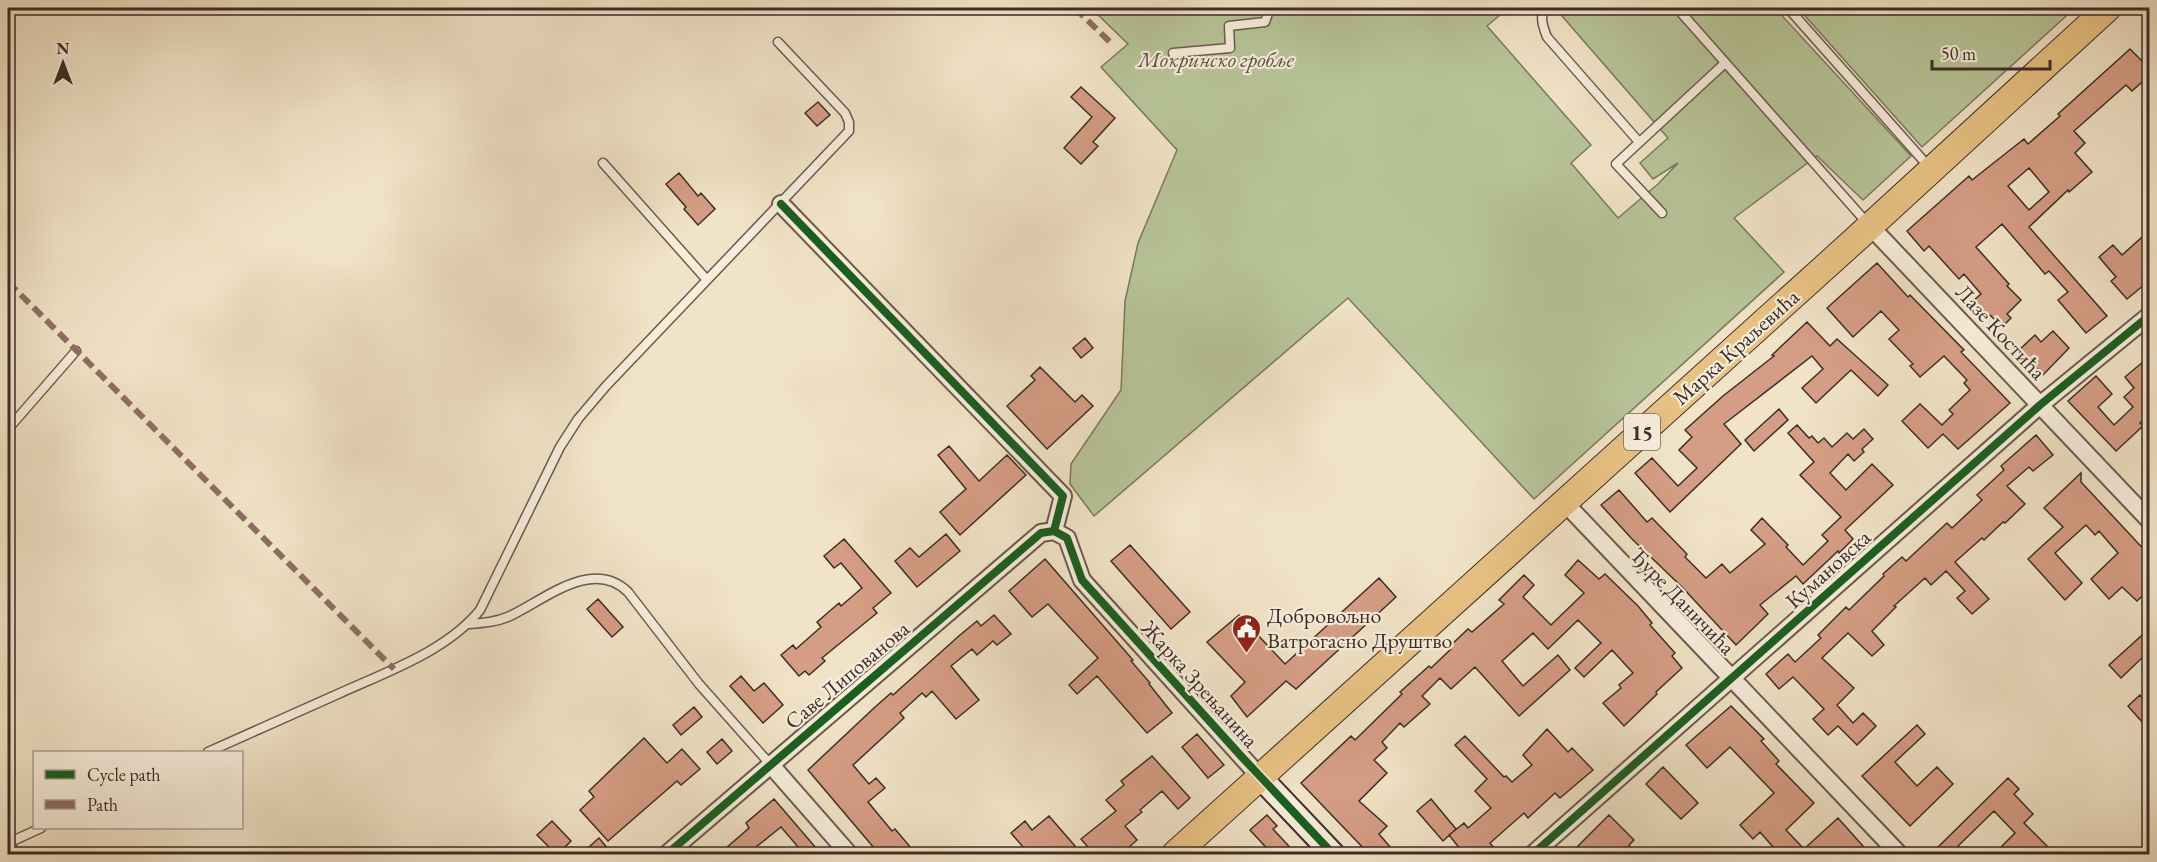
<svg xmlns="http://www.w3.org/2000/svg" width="2157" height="862" font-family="'EB Garamond',serif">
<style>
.green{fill:#b7c498;stroke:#7a7860;stroke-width:1.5}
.building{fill:#d59d85;stroke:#3e2d27;stroke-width:1.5;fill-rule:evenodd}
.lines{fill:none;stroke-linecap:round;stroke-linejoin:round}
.lane-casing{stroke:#6b5a4f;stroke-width:11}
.street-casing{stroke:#6b5a4f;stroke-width:20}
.secondary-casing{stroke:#3e2d27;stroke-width:26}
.primary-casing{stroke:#3e2d27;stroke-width:28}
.lane{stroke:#f6eddb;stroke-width:8}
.street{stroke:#f6eddb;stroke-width:16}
.secondary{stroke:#f6eddb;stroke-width:22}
.primary{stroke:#e8c284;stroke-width:26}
.quiet{stroke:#8d6e63;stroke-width:6;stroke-dasharray:12 6;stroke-linecap:butt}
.cycleway-casing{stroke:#f6eddb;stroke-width:11}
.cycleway{stroke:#1b5e20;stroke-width:8}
.labels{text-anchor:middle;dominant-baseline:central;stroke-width:4.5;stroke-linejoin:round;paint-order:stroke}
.shield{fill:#f6eddb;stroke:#75675d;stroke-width:1.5}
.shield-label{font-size:21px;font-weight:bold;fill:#3e2d27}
.park-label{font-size:22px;font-style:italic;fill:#5c5343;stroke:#f6eddb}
.street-label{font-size:22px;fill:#3e2d27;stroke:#f6eddb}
.poi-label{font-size:22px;fill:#3e2d27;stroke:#f6eddb;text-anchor:start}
</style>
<rect width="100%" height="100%" fill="#f1e3c7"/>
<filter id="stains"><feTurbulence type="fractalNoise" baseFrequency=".00333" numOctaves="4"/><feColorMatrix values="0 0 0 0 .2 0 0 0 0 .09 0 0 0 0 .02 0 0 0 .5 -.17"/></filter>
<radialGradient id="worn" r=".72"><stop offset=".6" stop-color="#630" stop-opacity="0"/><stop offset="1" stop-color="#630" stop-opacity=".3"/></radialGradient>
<!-- green -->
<path class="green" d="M1091,8H1508L1487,26L1591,145L1571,163L1618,218L1658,184L1678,163L1653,179L1640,163L1668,138L1555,8H1775L1911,156L1863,200L1817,156L1734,218L1784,272L1534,499L1348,298L1094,516L1070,484L1071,464L1121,390L1125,301L1138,243L1177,150L1101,67L1128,44Z
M1798,8H2075L1922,147Z"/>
<!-- building -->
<path class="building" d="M2130,49L2150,69V75L2132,91L2126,85L2074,131L2085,143L2075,153L2092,172L2069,192L2068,190L2029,227L2107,316L2086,333L2058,300L2068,292L2049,271L2045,274L2002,224L1976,247L2009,284L2007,286L2021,300L2007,314L2011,318L2002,327L1990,315L1988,317L1973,301L1981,294L1964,274L1959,279L1929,246L1924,251L1907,231L1969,176L1972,180L2024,139L2028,144L2060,116L2058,114ZM2029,168L2049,192L2029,210L2008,186Z
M1081,87L1115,118L1093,142L1098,146L1081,164L1064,148L1092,117L1071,97Z
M818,102L830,115L817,126L805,113Z
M679,173L698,196L701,193L715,209L698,225L684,209L686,207L666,184Z
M2150,230V280L2127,299L2111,281L2116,277L2099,257L2113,245L2122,255Z
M1877,263L1908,297L1910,295L1964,350L1961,352L2010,403L1958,449L1943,434L1928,448L1902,421L1920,404L1942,425L1953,414L1949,410L1970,390L1964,383L1967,380L1944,356L1920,377L1910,366L1913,364L1889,339L1899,330L1881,311L1853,337L1827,308Z
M1807,322L1830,346L1837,339L1888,385L1878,396L1851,370L1816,403L1802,388L1823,369L1812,356L1724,424L1741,444L1670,512L1635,473L1652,458L1678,486L1697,468L1679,450L1692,437L1685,430L1723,396L1774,356L1772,355Z
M2053,331L2069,348L2043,375L2019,350L2035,335L2041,342Z
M1085,338L1093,348L1081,358L1073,348Z
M2150,356V414L2140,423L2143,426L2116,451L2068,401L2096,376L2112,394L2098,407L2114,425L2133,407L2124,397L2134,388L2125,377Z
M1040,367L1075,402L1082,395L1093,406L1047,449L1007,406L1035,380L1031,376Z
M1779,409L1788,420L1754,451L1745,440Z
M1797,425L1809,438L1812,436L1818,443L1824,438L1832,447L1847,433L1853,439L1864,429L1873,439L1862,449L1864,452L1854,461L1848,454L1830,473L1846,490L1872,464L1893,485L1845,530L1853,539L1839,553L1838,551L1803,584L1796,576L1760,605L1768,614L1736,645L1682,587L1632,539L1601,505L1619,490L1647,522L1652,518L1687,554L1685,557L1706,578L1722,564L1730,573L1765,544L1751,530L1762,518L1788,545L1786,547L1803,565L1828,541L1822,535L1841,517L1800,475L1814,462L1788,433Z
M2036,435L2053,455L2033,471L2029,467L2007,486L2025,504L2005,523L2003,522L1984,540L1982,538L1955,562L1989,599L1972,614L1957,598L1965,591L1946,571L1931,585L1925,578L1894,606L1896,607L1872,631L1884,645L1872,656L1848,633L1822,658L1854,688L1837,705L1853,723L1863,713L1876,726L1857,745L1838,726L1828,735L1813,719L1824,709L1793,677L1779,689L1766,674L1788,654L1795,662L1821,638L1818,635L1846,607L1849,610L1884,576L1883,574L1902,557L1906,561L1947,523L1952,528L1982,500L1977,495L2004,470L2001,466Z
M949,446L979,481L1007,455L1026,475L960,535L940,512L966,489L938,455Z
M2081,473V482L2150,556V589L2137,601L2122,587L2109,599L2091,579L2118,553L2099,531L2095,535L2086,525L2055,553L2082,583L2065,600L2028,559L2063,527L2044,508Z
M946,534L960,551L917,587L895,561L910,548L919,557Z
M844,539L891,593L873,608L877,613L822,658L825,661L809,675L805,671L799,676L781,655L793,645L796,649L821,627L817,622L839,603L841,606L862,588L841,563L834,568L824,556Z
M1130,545L1190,612L1171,629L1111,561Z
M1045,559L1133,660L1131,661L1150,683L1149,684L1172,713L1147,733L1097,676L1077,694L1069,685L1098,658L1048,604L1032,617L1009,591Z
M1578,560L1599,579L1605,574L1638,606L1652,623L1650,625L1675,653L1672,656L1682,668L1656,692L1657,694L1624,726L1603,703L1621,688L1619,685L1633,673L1612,650L1584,677L1575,668L1601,643L1578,620L1548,649L1533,633L1502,661L1523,686L1558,655L1570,670L1519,716L1475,667L1451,689L1440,678L1422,696L1430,704L1404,727L1400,723L1382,742L1387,748L1374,760L1387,773L1359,801L1387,826L1379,834L1397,855H1370L1301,783L1351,736L1355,740L1402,694L1400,692L1429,666L1431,668L1451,649L1449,647L1468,629L1472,632L1504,604L1499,600L1524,575L1534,585L1523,597L1551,625L1584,593L1565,575Z
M1379,578L1396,597L1296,689L1286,681L1247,717L1231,696L1245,682L1207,642L1239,615L1285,664Z
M598,599L623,627L612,637L587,609Z
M994,615L1011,634L997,645L993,641L977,655L972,649L951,666L979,700L956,719L932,691L926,697L922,693L900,713L904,718L853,765L869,784L876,778L885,788L868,802L892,831L895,829L911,848L903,855H880L808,770L874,708L891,693L893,695L960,635L977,621L981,626Z
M2150,628V644L2142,651L2145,655L2121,678L2109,665Z
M741,676L754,691L764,683L783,705L763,723L730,686Z
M2140,695L2150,706V731L2128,706Z
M1731,706L1764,739L1761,741L1779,761L1776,764L1814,803L1786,830L1804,849L1838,818L1871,855H1780L1760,832L1753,839L1740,825L1774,793L1730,747L1707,768L1686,745Z
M694,707L702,717L681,735L673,725Z
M1917,725L1925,734L1895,762L1917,786L1937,767L1953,784L1910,826L1862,776Z
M1547,729L1568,752L1572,748L1593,770L1560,798L1555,793L1528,818L1524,813L1490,843L1500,855H1465L1449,835L1464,823L1468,828L1491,808L1475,791L1487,779L1455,745L1465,736L1504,777L1506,776L1512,782L1532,765L1523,755Z
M1197,734L1224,765L1208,778L1182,747Z
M644,738L667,763L682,749L700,769L681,785L677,781L608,841L580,810L594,797L589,791Z
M722,739L732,751L717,764L707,752Z
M1152,756L1190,798L1178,809L1162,791L1140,810L1142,812L1125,826L1137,840L1120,855H1095L1081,839L1116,811L1106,800L1124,785L1121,781Z
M1663,767L1698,803L1681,819L1646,784Z
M2008,778L2019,789L2014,794L2033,814L2024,823L2056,855H1993L2015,833L1994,811L1958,846L1965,855H1930Z
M774,799L822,855H805L781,827L756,847L762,855H718L749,828L746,823Z
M1431,799L1456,829L1443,841L1417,811Z
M1267,815L1277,826L1273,829L1297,855H1273L1250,830Z
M1609,815L1634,840L1629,845L1638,855H1569Z
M1049,816L1075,846L1064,855H1030L1011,833L1025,821L1032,830Z
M552,821L571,841L557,855L537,835Z
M599,838L613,855H580Z"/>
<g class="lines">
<defs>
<path id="lane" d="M1544,8C1540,18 1543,27 1547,37L1639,142
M1677,8L1868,224
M1788,8L1929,167
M1173,53L1230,48L1229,26L1265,22L1270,8
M603,163L707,280
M1662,213L1616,164L1725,63
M8,429L76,351
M469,624C483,623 497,622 510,616C544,600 593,557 628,592L699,684L770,764
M208,752C251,733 295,713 338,694C386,672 447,651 480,610L560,447L578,419L606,386L849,131V122L845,113L778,42
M9,842L16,854
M8,843L41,828"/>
<path id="street" d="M781,204L1063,496L1054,531
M1870,226L2150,521
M1564,502L1899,854
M1054,531L1067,538L1082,580L1260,777
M770,764L849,854
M667,854L1041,533L1054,531
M1533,854L2040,405L2150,315"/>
<path id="secondary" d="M1260,777L1333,854"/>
<path id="primary" d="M1175,854L1856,239L2108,8"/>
</defs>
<!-- lane casing -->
<use href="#lane" class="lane-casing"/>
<!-- street casing -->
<use href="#street" class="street-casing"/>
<!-- secondary casing -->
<use href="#secondary" class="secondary-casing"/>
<!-- primary casing -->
<use href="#primary" class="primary-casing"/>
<!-- lane -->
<use href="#lane" class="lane"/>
<!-- street -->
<use href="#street" class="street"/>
<!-- secondary -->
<use href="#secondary" class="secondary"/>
<!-- primary -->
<use href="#primary" class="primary"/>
<!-- quiet -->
<path class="quiet" d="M1075,8L1113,45
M8,282L394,669"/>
<defs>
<path id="cycleway" d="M781,204L1063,496L1054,531
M1054,531L1067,538L1082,580L1241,756L1333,854
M667,854L1041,533L1054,531
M1533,854L2040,405L2150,315"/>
</defs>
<!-- cycleway casing -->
<use href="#cycleway" class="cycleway-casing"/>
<!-- cycleway -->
<use href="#cycleway" class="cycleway"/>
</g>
<!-- icons -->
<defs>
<symbol id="civic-pin" viewBox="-11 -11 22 30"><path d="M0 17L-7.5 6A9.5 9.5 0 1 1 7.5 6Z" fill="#8f2418" stroke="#f6eddb"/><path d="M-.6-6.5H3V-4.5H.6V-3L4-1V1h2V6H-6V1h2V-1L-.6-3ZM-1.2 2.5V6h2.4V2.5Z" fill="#fff"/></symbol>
</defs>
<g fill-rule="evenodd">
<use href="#civic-pin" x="1230" y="612" width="33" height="45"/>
</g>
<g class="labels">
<!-- shield labels -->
<rect class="shield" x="1624" y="414" width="36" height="36" rx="4.5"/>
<g class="shield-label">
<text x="1642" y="432">15</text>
</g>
<!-- park labels -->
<g class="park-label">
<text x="1216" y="59">Мокринско гробље</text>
</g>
<!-- street labels -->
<g class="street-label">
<text transform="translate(2001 332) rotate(47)">Лазе Костића</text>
<text transform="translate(1736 347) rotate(-42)">Марка Краљевића</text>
<text transform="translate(1828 569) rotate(-42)">Кумановска</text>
<text transform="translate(1683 601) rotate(46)">Ђуре Даничића</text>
<text transform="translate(847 675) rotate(-40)">Саве Липованова</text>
<text transform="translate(1200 684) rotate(48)">Жарка Зрењанина</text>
</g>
<!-- poi labels -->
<g class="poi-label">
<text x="1267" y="615">Добровољно<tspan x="1267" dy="25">Ватрогасно Друштво</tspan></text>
</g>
</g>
<!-- margin -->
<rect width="2157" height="862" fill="none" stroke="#f1e3c7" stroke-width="30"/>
<rect x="9" y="9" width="2139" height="844" fill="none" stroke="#3e2d27" stroke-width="3"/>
<rect x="15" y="15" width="2127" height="832" fill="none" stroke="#3e2d27" stroke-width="1.5"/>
<!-- legend -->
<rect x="33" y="751" width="210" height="78" fill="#f6eddb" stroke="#aca093" stroke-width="1.5"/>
<rect x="45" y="770" width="30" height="9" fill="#1b5e20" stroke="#aca093" stroke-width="1.5"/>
<text x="87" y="781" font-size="18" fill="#3e2d27">Cycle path</text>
<rect x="45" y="800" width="30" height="9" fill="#8d6e63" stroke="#aca093" stroke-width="1.5"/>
<text x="87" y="811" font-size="18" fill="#3e2d27">Path</text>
<!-- north arrow -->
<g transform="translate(63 63)" stroke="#f6eddb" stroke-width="4.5" paint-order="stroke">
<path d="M0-4.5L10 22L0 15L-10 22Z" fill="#3e2d27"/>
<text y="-9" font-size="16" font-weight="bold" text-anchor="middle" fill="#3e2d27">N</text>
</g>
<!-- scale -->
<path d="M1932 60v9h118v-9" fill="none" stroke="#3e2d27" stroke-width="3"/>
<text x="1941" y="60" font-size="18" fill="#3e2d27" stroke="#f6eddb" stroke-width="4.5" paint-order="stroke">50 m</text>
<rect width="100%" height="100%" filter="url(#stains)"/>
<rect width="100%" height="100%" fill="url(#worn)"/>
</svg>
